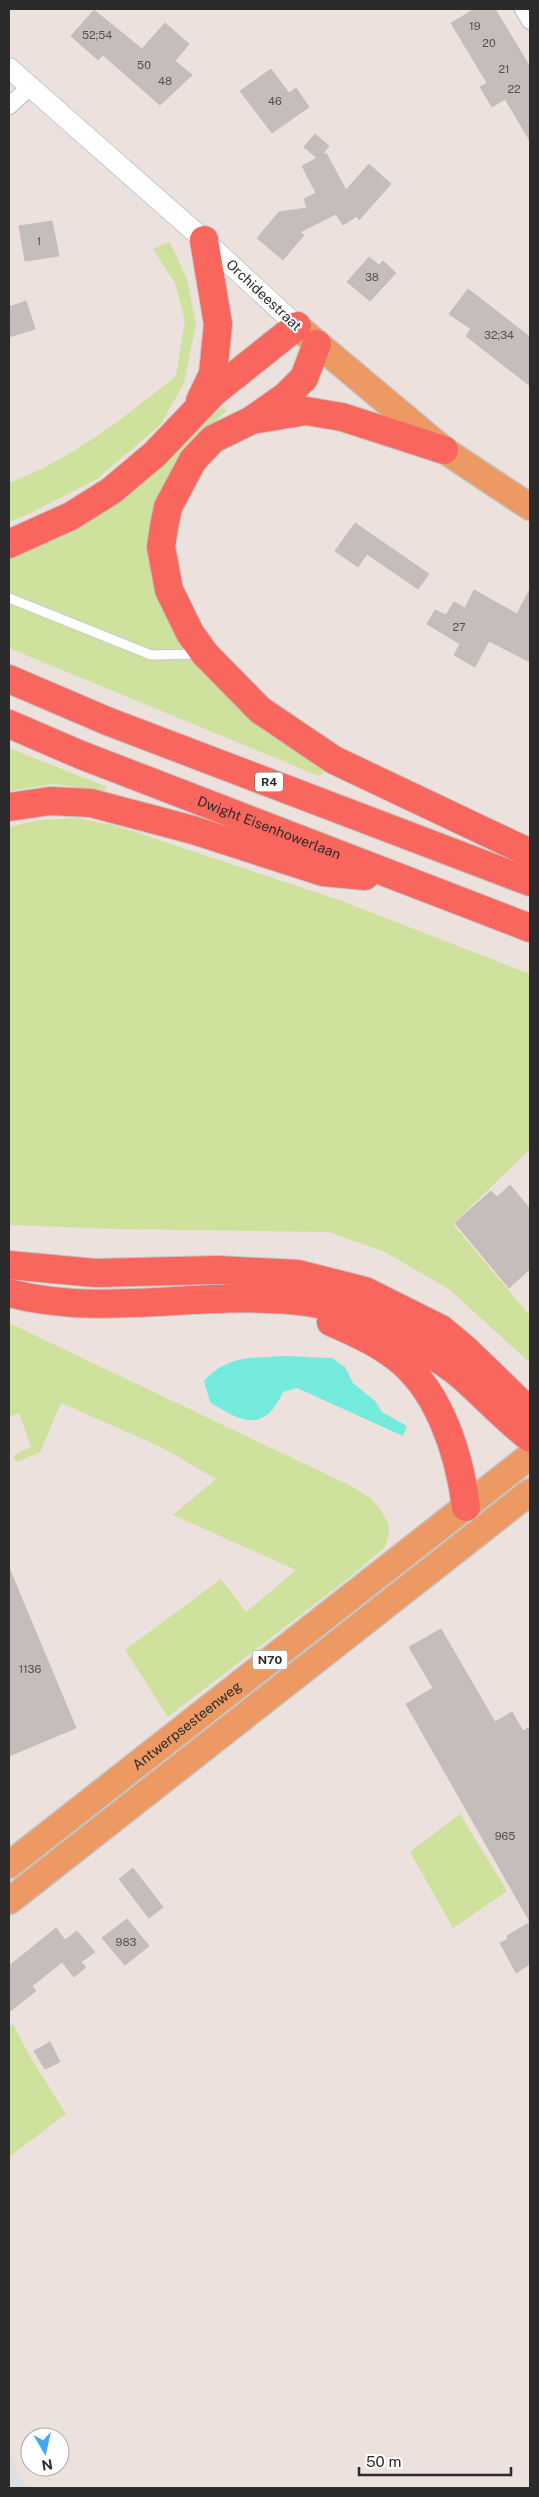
<svg xmlns="http://www.w3.org/2000/svg" width="539" height="2497" font-family="'Public Sans',sans-serif">
<style>
.industrial{fill:#dedfe5}
.green{fill:#cee19d}
.water{fill:#75ebde}
.building{fill:#c5bdba;stroke:#c8bcb8}
.lines{fill:none;stroke-linecap:round;stroke-linejoin:round}
.service-casing{stroke:#c2cad1;stroke-width:11}
.minor-casing{stroke:#c2cad1;stroke-width:19}
.tertiary-casing{stroke:#c2cad1;stroke-width:22}
.primary-casing{stroke:#c4c4c4;stroke-width:29}
.motorway-casing{stroke:#c4c4c4;stroke-width:30}
.service{stroke:#fff;stroke-width:9}
.minor{stroke:#fff;stroke-width:16}
.tertiary{stroke:#fff;stroke-width:20}
.primary{stroke:#ec9964;stroke-width:26}
.motorway{stroke:#f9665d;stroke-width:28}
.labels{text-anchor:middle;dominant-baseline:central;stroke-width:4;stroke-linejoin:round;paint-order:stroke}
.number-label{font-size:11px;fill:#52504f}
.shield{fill:#fff;stroke:#6b6b6b;stroke-width:1}
.shield-label{font-size:12px;font-weight:bold;fill:#2b2b2b}
.street-label{font-size:14px;fill:#2b2b2b;stroke:#fff}
</style>
<rect width="100%" height="100%" fill="#ede1de"/>
<!-- industrial -->
<path class="industrial" d="M9,2454L27,2488H9Z"/>
<!-- green -->
<path class="green" d="M170,242L187,279L196,324L184,383L161,424L97,479L29,514L9,522V483C74,458 122,419 176,376L185,321L175,283L153,249Z
M223,406L227,411L193,438L185,451L154,517L148,538L152,570L161,604L178,641L228,698L324,767L325,772L319,776L9,648V557C53,539 96,521 134,490C165,465 194,433 223,406Z
M9,748L107,787L104,791L53,784L9,791Z
M77,818L117,826L342,901L530,974V1149L453,1224L530,1316V1363L450,1290L385,1252L329,1232L115,1229L9,1225V827L40,820Z
M9,1323L347,1484L369,1497L380,1509L388,1523L389,1533L385,1547L350,1577L168,1717L125,1650L221,1579L246,1612L296,1570L173,1515L216,1479L161,1447L61,1403L40,1452L17,1462L13,1456L31,1447L19,1413L9,1417Z
M460,1814L507,1891L453,1928L410,1852Z
M13,2024L28,2053L66,2114L9,2157V2027Z"/>
<!-- water -->
<path class="water" d="M286,1356L332,1358L345,1367L353,1383L375,1401L382,1412L407,1426L403,1436L297,1388L283,1392C264,1434 241,1422 210,1402L204,1381C227,1355 253,1358 286,1356Z"/>
<!-- building -->
<path class="building" d="M475,9H495L530,67V141L505,99L492,107L480,87L487,83L451,23Z
M94,10L142,49L165,23L189,44L175,61L192,75L160,105L103,55L98,60L71,36Z
M271,69L289,93L296,88L309,107L272,133L240,91Z
M315,134L329,146L321,156L326,153L346,190L369,164L391,184L359,220L357,216L343,225L336,214L300,232L304,235L283,260L257,238L279,212L307,208L304,199L316,193L302,166L317,158L304,147Z
M52,221L59,256L25,261L19,226Z
M369,257L379,265L383,261L396,273L370,301L347,282Z
M468,289L530,337V386L466,336L471,329L449,314Z
M26,301L35,329L9,337V307Z
M355,523L429,574L418,589L367,554L358,567L335,551Z
M530,589V662L489,641L475,667L454,655L460,644L427,624L435,610L446,615L454,602L465,608L474,590L517,614Z
M510,1185L530,1209V1269L509,1288L455,1223L491,1191L497,1197Z
M9,1568L76,1728L9,1756Z
M441,1629L495,1722L512,1712L523,1731L530,1727V1922L406,1704L433,1688L409,1647Z
M133,1868L163,1907L149,1918L119,1879Z
M127,1919L149,1946L125,1965L102,1938Z
M530,1922V1964L516,1973L500,1943L508,1939L507,1936Z
M56,1928L65,1940L77,1931L95,1952L81,1962L86,1967L74,1977L62,1962L32,1986L36,1991L9,2012V1966Z
M50,2042L60,2062L45,2069L34,2051Z"/>
<g class="lines">
<defs>
<path id="service" d="M9,598L151,655L200,654"/>
<path id="minor" d="M523,9L530,21
M9,106L30,87"/>
<path id="tertiary" d="M9,68L204,240L297,326"/>
<g id="primary">
<path d="M301,330L444,450L530,507"/>
<path id="s1" d="M9,1865L530,1456"/>
<path d="M9,1901L530,1492"/>
</g>
<g id="motorway">
<path d="M317,344L304,378L286,396L252,420L213,439L193,460L168,507L164,527L161,547L169,590L190,633L205,654L260,710L334,760L530,853"/>
<path d="M200,401L213,374L218,324L204,240"/>
<path d="M258,419L306,411L342,417L444,450"/>
<path d="M9,544L71,516L111,491L155,454L214,392L297,326"/>
<path d="M9,679L107,721L530,882"/>
<path id="s2" d="M9,724L81,755L530,928"/>
<path d="M9,807L50,801L91,803L193,830L323,872L365,876"/>
<path d="M9,1265L95,1273L218,1270L298,1274L365,1291L441,1329L465,1349L530,1412"/>
<path d="M9,1293C132,1326 267,1267 387,1326C397,1330 407,1338 416,1344C429,1354 444,1362 457,1372C482,1393 504,1418 530,1438"/>
<path d="M331,1322C351,1331 371,1339 389,1352C438,1384 459,1452 466,1507"/>
</g>
</defs>
<!-- service casing -->
<use href="#service" class="service-casing"/>
<!-- minor casing -->
<use href="#minor" class="minor-casing"/>
<!-- tertiary casing -->
<use href="#tertiary" class="tertiary-casing"/>
<!-- primary casing -->
<use href="#primary" class="primary-casing"/>
<!-- motorway casing -->
<use href="#motorway" class="motorway-casing"/>
<!-- service -->
<use href="#service" class="service"/>
<!-- minor -->
<use href="#minor" class="minor"/>
<!-- tertiary -->
<use href="#tertiary" class="tertiary"/>
<!-- primary -->
<use href="#primary" class="primary"/>
<!-- motorway -->
<use href="#motorway" class="motorway"/>
</g>
<g class="labels">
<!-- number labels -->
<g class="number-label">
<text x="475" y="26">19</text>
<text x="97" y="35">52;54</text>
<text x="489" y="43">20</text>
<text x="144" y="65">50</text>
<text x="504" y="69">21</text>
<text x="165" y="81">48</text>
<text x="514" y="89">22</text>
<text x="275" y="101">46</text>
<text x="39" y="241">1</text>
<text x="372" y="277">38</text>
<text x="499" y="335">32;34</text>
<text x="459" y="627">27</text>
<text x="30" y="1669">1136</text>
<text x="505" y="1836">965</text>
<text x="126" y="1942">983</text>
</g>
<!-- shield labels -->
<g class="shield">
<rect x="255" y="772.5" width="28" height="19" rx="4"/>
<rect x="252.5" y="1650.5" width="35" height="19" rx="4"/>
</g>
<g class="shield-label">
<text x="269" y="782">R4</text>
<text x="270" y="1660">N70</text>
</g>
<!-- street labels -->
<g class="street-label">
<text transform="translate(264 295) rotate(43)">Orchideestraat</text>
<text stroke="none"><textPath href="#s2" startOffset="280">Dwight Eisenhowerlaan</textPath></text>
<text stroke="none"><textPath href="#s1" startOffset="226">Antwerpsesteenweg</textPath></text>
</g>
</g>
<!-- border -->
<rect width="539" height="2497" fill="none" stroke="#2b2b2b" stroke-width="20"/>
<!-- north arrow -->
<g transform="translate(45 2452) rotate(171)"><circle r="24" fill="#ffffff" stroke="#aaaaaa"/>
<path d="M0-4L9 19L0 12L-9 19Z" fill="#44a7f4"/>
<text y="-8" font-size="14" font-weight="bold" text-anchor="middle" fill="#2b2b2b">N</text>
</g>
<!-- scale -->
<path d="M359 2467v8h152v-8" fill="none" stroke="#2b2b2b" stroke-width="2.5"/>
<text x="366" y="2467" font-size="15" fill="#2b2b2b" stroke="#ffffff" stroke-width="4" paint-order="stroke">50 m</text>
</svg>
